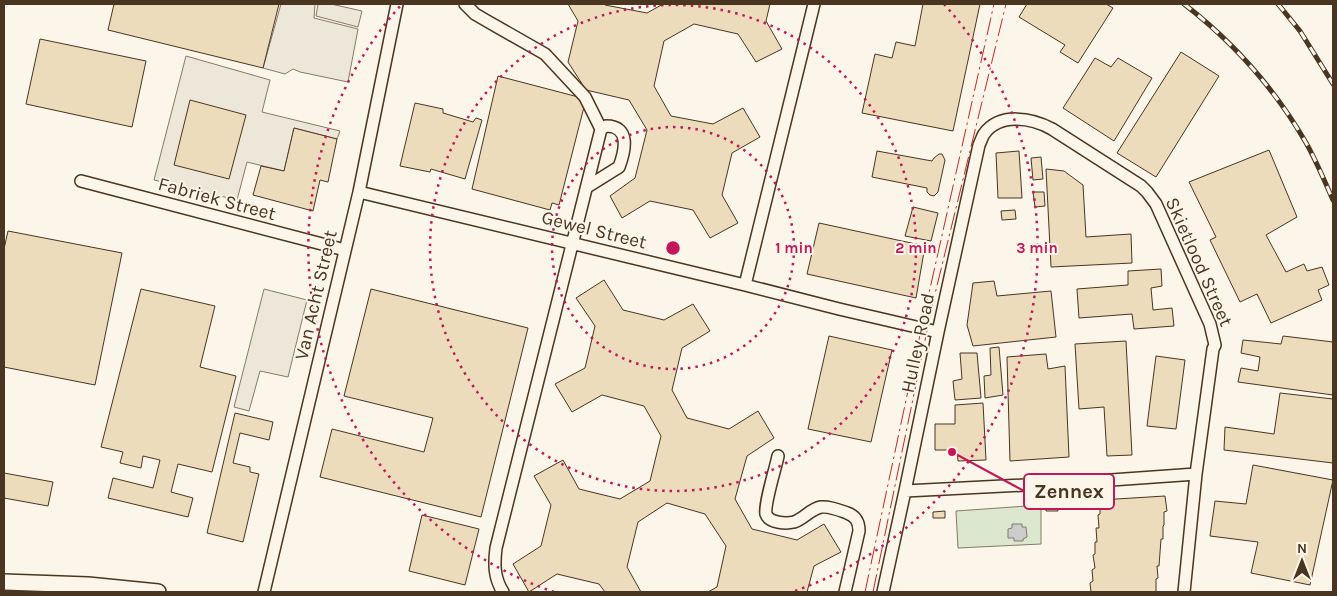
<svg xmlns="http://www.w3.org/2000/svg" width="1337" height="596" font-family="Karla,sans-serif">
<style>
.green{fill:#dce7d0;stroke:#887966}
.parking{fill:#ede7d9;stroke:#887966}
.water{fill:#c9cecd;stroke:#887966}
.building{fill:#ecdcbc;stroke:#4a3520}
.lines{fill:none;stroke-linecap:round;stroke-linejoin:round}
.minor-casing{stroke:#4a3520;stroke-width:14}
.major-casing{stroke:#4a3520;stroke-width:18}
.minor{stroke:#fbf6e9;stroke-width:11}
.major{stroke:#fbf6e9;stroke-width:15}
.rail-casing{stroke:#4a3520;stroke-width:5}
.rail{stroke:#fbf6e9;stroke-width:3;stroke-dasharray:9;stroke-linecap:butt}
.power{stroke:#c62828;stroke-width:1;stroke-dasharray:18 4 2.5 4;stroke-linecap:butt}
.ring{fill:none;stroke:#c2185b;stroke-width:2.5;stroke-dasharray:2.5 5}
.labels{text-anchor:middle;dominant-baseline:central;stroke-width:4;stroke-linejoin:round;paint-order:stroke}
.street-label{font-size:19px;fill:#4a3520;stroke:#fbf6e9}
.centre{fill:#c2185b;stroke:#fbf6e9;stroke-width:2.5}
.ring-label{font-size:15px;text-anchor:middle;font-weight:bold;fill:#c2185b;stroke:#fbf6e9;stroke-width:4;stroke-linejoin:round;paint-order:stroke}
.leader{fill:none;stroke:#c2185b;stroke-width:2}
.callout-dot{fill:#c2185b;stroke:#fbf6e9;stroke-width:2}
.callout{fill:#fbf6e9;stroke:#c2185b;stroke-width:2}
.callout-label{font-size:20px;text-anchor:middle;font-weight:bold;fill:#4a3520}
</style>
<rect width="100%" height="100%" fill="#fbf6e9"/>
<!-- green -->
<path class="green" d="M1041,505V544L958,548L956,511Z"/>
<!-- parking -->
<path class="parking" d="M281,4H315L314,18L358,29L348,82L300,72L293,69L285,74L263,68Z
M318,4H331L362,11L358,27L316,16Z
M186,56L270,80L262,112L340,131L337,139L294,128L284,171L247,162L237,200L154,180Z
M264,289L307,300L288,377L260,371L249,411L234,407Z"/>
<!-- water -->
<path class="water" d="M1012,524H1022V527H1026L1027,537L1023,539V541H1014V538H1008V529L1012,528Z"/>
<!-- building -->
<path class="building" d="M114,4H279L263,68L108,30Z
M568,4H604L605,5L647,13L663,4H770L766,21L782,49L756,62L738,34L694,24L664,41L654,86L671,116L713,124L743,108L760,137L732,153L722,195L738,223L710,238L693,210L650,201L622,218L610,196L635,178L647,130L629,100L586,90L568,62L578,21Z
M923,4H980L953,131L862,113L875,54L892,58L896,42L915,46Z
M1027,4H1106L1113,8L1078,63L1060,52L1065,45L1019,17Z
M40,39L146,61L132,127L26,104Z
M1181,52L1219,76L1156,177L1117,153Z
M1095,58L1111,67L1118,58L1152,78L1114,141L1063,108Z
M498,76L586,99L559,205L552,203L550,210L472,189Z
M190,100L246,115L229,179L174,165Z
M415,103L443,109V113L473,122L476,118L482,120L465,179L431,169L430,172L400,166Z
M294,128L337,139L328,182L320,180L313,211L253,195L261,166L284,171Z
M1269,150L1297,217L1266,235L1286,272L1304,264L1307,271L1322,267L1329,285L1318,290L1322,300L1271,323L1257,294L1240,302L1210,240L1216,237L1189,182Z
M877,151L932,161L934,158L939,154H942L945,160L938,192L934,196L930,195L927,192V188L872,177Z
M1019,151L1022,198H998L996,153Z
M1041,157L1043,179L1033,180L1031,158Z
M1046,169L1064,171L1083,185L1086,237L1131,234L1132,263L1051,267Z
M1033,192H1044L1045,206L1035,207Z
M913,207L938,213L931,241L905,236Z
M1015,210L1016,219L1002,220L1001,211Z
M819,223L925,246L916,298L807,274Z
M8,231L122,253L95,385L4,367V249Z
M1161,269L1162,286L1151,288L1153,310L1172,308L1174,326L1134,329L1132,314L1079,318L1077,289L1128,285V271Z
M604,280L623,310L664,320L693,304L710,331L682,348L672,390L687,418L729,429L758,411L774,438L747,456L735,499L752,529L797,540L824,524L841,552L814,566L807,592H708L717,587L726,546L705,514L667,503L638,522L627,567L641,592H605L599,584L557,574L529,592L513,564L541,546L551,505L534,476L563,460L579,489L620,499L650,481L661,436L644,406L602,395L572,412L555,384L585,368L595,326L576,298Z
M994,281L997,296L1051,291L1056,337L973,346L967,325L973,283Z
M141,289L215,306L200,367L236,376L212,472L178,464L171,492L193,498L188,517L108,498L113,478L153,488L160,460L143,456L141,468L120,463L123,452L101,447Z
M371,289L528,328L481,517L320,477L332,429L424,452L433,418L344,396Z
M829,336L892,350L871,442L808,429Z
M1283,336L1333,342V395L1238,382L1241,368L1258,371L1260,357L1241,353L1243,340L1281,344Z
M1126,341L1132,455L1107,456L1104,407L1079,409L1075,344Z
M999,347L1003,395L985,398L984,376L991,375L990,348Z
M960,353H977L981,398L955,400L953,381L962,379Z
M1046,354L1048,369L1065,366L1069,457L1010,461L1007,357Z
M1156,356L1185,360L1176,429L1147,426Z
M1280,393L1333,399V463L1224,450L1225,427L1274,434Z
M983,403L986,460L958,461L957,450H935V424H955V405Z
M235,413L273,422L269,440L240,433L233,463L250,467V472L259,474L243,542L207,533Z
M1253,465L1333,480L1310,585L1251,573L1258,542L1210,536L1215,501L1246,504Z
M4,473L53,482L48,506L4,498Z
M1165,496L1167,511L1164,512V525L1163,526V539H1161L1159,566H1157L1158,578L1156,579V592H1091L1090,583L1093,581L1092,570L1095,568L1093,555L1095,554V542H1097L1096,528H1099L1098,515L1100,514V500Z
M1046,504H1057L1058,511H1046Z
M945,511V518H933V512Z
M422,515L479,529L465,585L409,571Z"/>
<g class="lines">
<defs>
<path id="minor" d="M465,4L475,14L487,21L545,54L585,97L601,129
M81,181L345,250
M359,192L745,285L839,309L938,332
M745,285L814,4
M778,456C776,467 764,504 766,514C769,523 786,524 794,522C804,519 810,509 821,507C830,506 839,510 847,513C856,516 859,522 859,531L845,592
M905,491L1083,482L1196,474
M264,592L359,192L397,4
M503,592C494,578 494,564 496,548L601,129L606,126C631,126 625,151 619,167L587,187
M883,592L905,491L938,332L979,145C981,141 982,137 984,134C1000,112 1032,118 1052,129L1141,186L1147,192L1156,204L1210,324L1215,345L1213,349L1196,474L1184,592"/>
<path id="major" d="M4,582L88,585L158,592"/>
</defs>
<!-- minor casing -->
<use href="#minor" class="minor-casing"/>
<!-- major casing -->
<use href="#major" class="major-casing"/>
<!-- minor -->
<use href="#minor" class="minor"/>
<!-- major -->
<use href="#major" class="major"/>
<defs>
<path id="rail" d="M1184,4C1232,41 1274,88 1305,141C1316,160 1324,180 1333,200
M1278,4L1300,31L1333,84"/>
</defs>
<!-- rail casing -->
<use href="#rail" class="rail-casing"/>
<!-- rail -->
<use href="#rail" class="rail"/>
<!-- power -->
<path class="power" d="M865,592L927,302L994,4
M873,592L933,302L1006,4"/>
</g>
<!-- distance rings -->
<g class="ring">
<circle cx="673" cy="248" r="121"/>
<circle cx="673" cy="248" r="243"/>
<path d="M554 592A364 364 0 0 1 402 4M944 4A364 364 0 0 1 792 592"/>
</g>
<g class="labels">
<!-- street labels -->
<g class="street-label">
<text transform="translate(217 199) rotate(15)">Fabriek Street</text>
<text transform="translate(594 230) rotate(14)">Gewel Street</text>
<text transform="translate(1199 262) rotate(66)">Skietlood Street</text>
<text transform="translate(316 295) rotate(-77)">Van Acht Street</text>
<text transform="translate(918 343) rotate(-78)">Hulley Road</text>
</g>
</g>
<circle cx="673" cy="248" r="8" class="centre"/>
<g class="ring-label">
<text x="794" y="253">1 min</text>
<text x="916" y="253">2 min</text>
<text x="1037" y="253">3 min</text>
</g>
<!-- callouts -->
<path class="leader" d="M952 452L1024 491"/>
<circle class="callout-dot" cx="952" cy="452" r="5"/>
<rect class="callout" x="1024" y="474" width="90" height="35" rx="5"/>
<g class="callout-label">
<text x="1069" y="498">Zennex</text>
</g>
<!-- border -->
<rect width="1337" height="596" fill="none" stroke="#4a3520" stroke-width="10"/>
<!-- north arrow -->
<g transform="translate(1302 561)" stroke="#fbf6e9" stroke-width="4" paint-order="stroke">
<path d="M0-4L9 19L0 12L-9 19Z" fill="#4a3520"/>
<text y="-8" font-size="14" font-weight="bold" text-anchor="middle" fill="#4a3520">N</text>
</g>
</svg>
